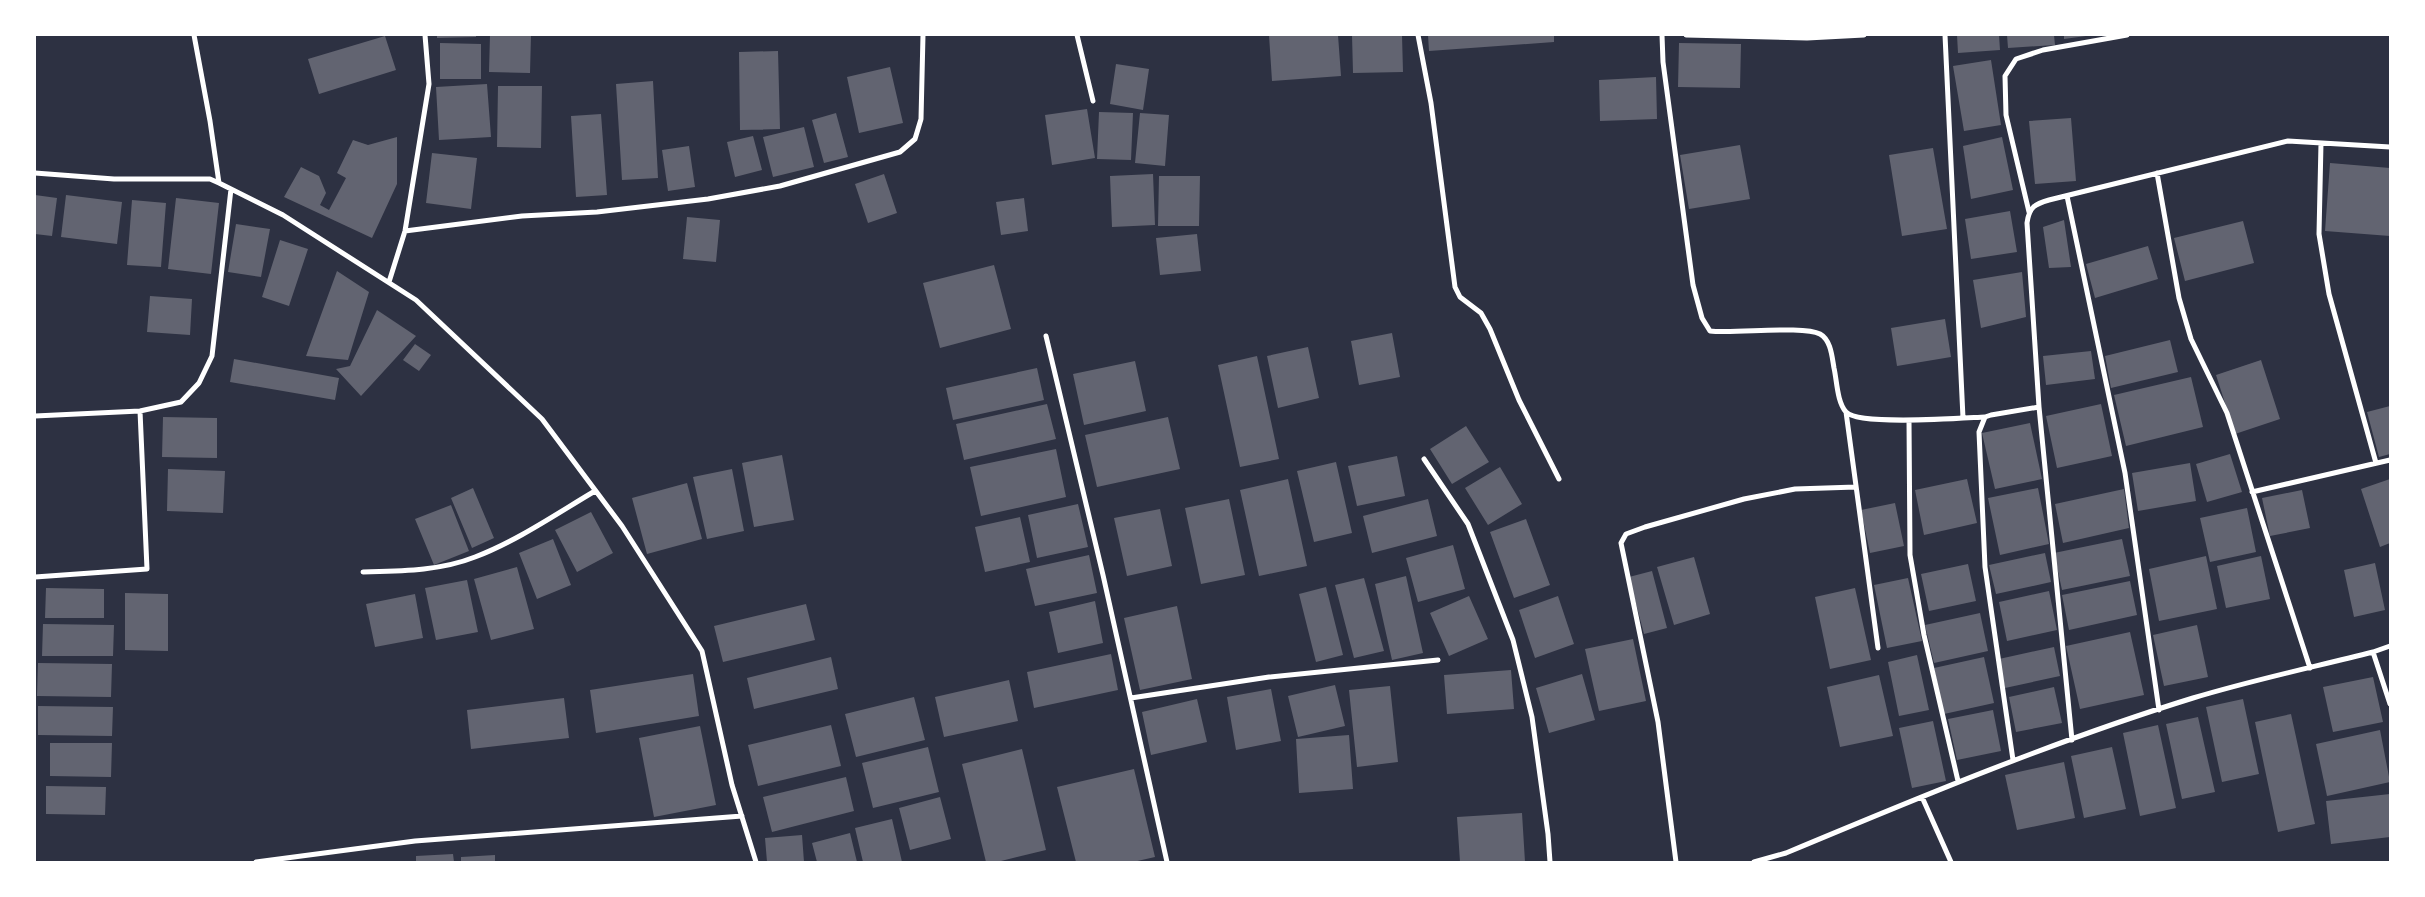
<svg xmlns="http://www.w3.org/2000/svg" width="2425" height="897" font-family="Rubik,sans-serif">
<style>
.building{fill:#626471}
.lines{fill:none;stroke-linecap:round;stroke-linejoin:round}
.minor{stroke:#fff;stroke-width:5}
</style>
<rect width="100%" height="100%" fill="#2d3142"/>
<!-- building -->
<path class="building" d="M437,35H476V37L437,38Z
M490,35H531L530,73L489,72Z
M1269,35H1338L1341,76L1272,81Z
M1352,35H1402L1403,72L1353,73Z
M1428,35H1554V42L1429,51Z
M1957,35H1999L2000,50L1958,53Z
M2007,35H2054L2055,45L2008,48Z
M2064,35H2085L2086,36L2064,39Z
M385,36L396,70L319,94L308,59Z
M440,43L481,44V79H440Z
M1679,43L1741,44L1740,88L1678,87Z
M778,51L780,129L740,130L739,52Z
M1991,60L2001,125L1964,131L1953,66Z
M1116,64L1149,69L1143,110L1110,104Z
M890,67L903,123L859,133L847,77Z
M1656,77L1657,119L1600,121L1599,80Z
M653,81L658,178L622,180L616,84Z
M487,84L491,137L439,140L436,87Z
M498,86H542L541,148L497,147Z
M1087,109L1095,158L1052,165L1045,115Z
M1099,112L1133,113L1131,160L1097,159Z
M836,113L848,157L824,163L812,120Z
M1140,113L1169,115L1165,166L1135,163Z
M601,114L607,195L576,197L571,116Z
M2071,118L2076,181L2035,184L2029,121Z
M804,127L814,167L773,177L763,137Z
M753,136L762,170L735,177L727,142Z
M397,137V184L372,238L284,197L301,167L319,176L326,193L320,205L329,210L346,178L337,173L353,140L368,145Z
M2002,137L2013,190L1971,199L1963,146Z
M1740,145L1750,199L1689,209L1680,155Z
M689,146L695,187L668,191L662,150Z
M1933,148L1947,229L1902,236L1889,155Z
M432,153L477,158L471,209L426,203Z
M2330,163L2390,168V236L2325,231Z
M884,174L897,213L868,223L855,184Z
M1153,174L1155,225L1112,227L1110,176Z
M1159,176H1200L1199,226H1158Z
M35,195L57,198L52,236L35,234Z
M66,195L122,202L117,244L61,237Z
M176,198L219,203L211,274L168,269Z
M1024,198L1028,231L1001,235L996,202Z
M132,200L166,203L161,267L127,265Z
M2010,211L2017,252L1971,259L1965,219Z
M687,217L720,220L716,262L683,259Z
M2064,220L2071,267L2049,268L2043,227Z
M2243,221L2254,263L2185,281L2174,238Z
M236,224L270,229L261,277L228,272Z
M1197,234L1201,271L1160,275L1156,238Z
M280,240L308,249L289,306L262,297Z
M2148,246L2158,279L2095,298L2086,264Z
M994,265L1011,329L940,348L923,283Z
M337,271L369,292L348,360L306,356Z
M2022,272L2026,317L1981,328L1973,280Z
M150,296L192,299L190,335L147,332Z
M377,310L416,336L361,396L336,369L350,366Z
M1945,319L1951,357L1897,366L1891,328Z
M1392,333L1400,377L1359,385L1351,341Z
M2170,340L2178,372L2111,388L2105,356Z
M415,344L431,355L419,371L403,360Z
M1308,347L1319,398L1278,408L1267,356Z
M2091,351L2095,379L2046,385L2043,356Z
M1257,356L1279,459L1240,467L1218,365Z
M234,359L339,378L335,400L230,382Z
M2261,360L2280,419L2235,434L2216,375Z
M1135,361L1146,411L1084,425L1073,374Z
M1037,368L1044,400L953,420L946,388Z
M2191,377L2203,427L2126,446L2114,395Z
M1047,404L1056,439L964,460L956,424Z
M2101,404L2112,456L2057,468L2046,416Z
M2390,406V454L2379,457L2367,412Z
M163,417L217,418V458L162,457Z
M1168,417L1180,469L1097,487L1085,435Z
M2030,423L2042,479L1995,489L1982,433Z
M1466,426L1489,462L1452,484L1430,449Z
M1056,449L1066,497L981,516L970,467Z
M2230,454L2242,492L2207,502L2196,464Z
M782,455L794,520L754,527L742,463Z
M1397,456L1405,496L1357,506L1348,466Z
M1336,462L1352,533L1314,542L1297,471Z
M2190,463L2196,501L2138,511L2132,473Z
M1500,467L1522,504L1488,525L1465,488Z
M168,469L225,471L223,513L167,511Z
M732,469L744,531L707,539L693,477Z
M1288,479L1307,566L1259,576L1240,490Z
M1967,479L1977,523L1924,535L1915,490Z
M2390,479V543L2380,547L2361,489Z
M687,483L702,539L647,554L632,498Z
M473,488L494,538L472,548L451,498Z
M2038,488L2049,544L2000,555L1988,498Z
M2124,489L2129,528L2063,543L2055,504Z
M2302,490L2310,528L2270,536L2262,498Z
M1229,499L1245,575L1201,584L1185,508Z
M1428,499L1437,536L1372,553L1363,516Z
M1895,503L1904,546L1870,553L1861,510Z
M1078,504L1088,547L1037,558L1028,515Z
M451,505L469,551L434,565L415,519Z
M2247,508L2256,552L2210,562L2200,518Z
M1160,509L1172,566L1127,576L1114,518Z
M591,512L613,553L577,572L555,530Z
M1020,517L1030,562L985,572L975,527Z
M1526,519L1550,585L1514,598L1490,532Z
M553,539L571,585L537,599L519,553Z
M2122,539L2130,576L2062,590L2054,553Z
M1453,545L1465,589L1418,602L1406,558Z
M2045,553L2051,582L1996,594L1989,565Z
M1089,555L1097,593L1035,606L1026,569Z
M2206,556L2217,609L2159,621L2149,569Z
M2261,556L2270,599L2226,608L2217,566Z
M1694,557L1710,614L1674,625L1657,567Z
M2375,563L2385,610L2354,617L2344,570Z
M1968,564L1976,601L1929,611L1921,574Z
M517,567L534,629L491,640L474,579Z
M1652,571L1667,628L1644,634L1629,577Z
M1406,576L1423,653L1392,660L1375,584Z
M1364,578L1384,651L1354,658L1335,585Z
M1908,578L1922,641L1887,648L1874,585Z
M467,580L478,632L436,640L425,588Z
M2130,581L2137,615L2069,630L2062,595Z
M1326,587L1343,655L1316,662L1299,594Z
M46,588L104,589V618H45Z
M1855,588L1871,660L1830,669L1815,597Z
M2049,591L2057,630L2007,641L1999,602Z
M125,593L168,594V651L125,650Z
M415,594L423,638L375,647L366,604Z
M1469,596L1488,639L1449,656L1430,613Z
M1558,596L1574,644L1535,658L1519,610Z
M1095,601L1103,643L1058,653L1049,612Z
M806,604L815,640L723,662L714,626Z
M1177,606L1192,679L1140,690L1124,618Z
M1980,613L1988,651L1934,663L1925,625Z
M43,624L114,625L113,656H42Z
M2197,625L2208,677L2164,686L2153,635Z
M2130,632L2144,695L2080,709L2066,646Z
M1633,639L1646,701L1599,711L1585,649Z
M2054,647L2060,676L2005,688L1999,659Z
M1111,654L1118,690L1034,708L1027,672Z
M1917,655L1929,710L1899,716L1888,662Z
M831,657L838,689L754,709L747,678Z
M1984,657L1994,703L1944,714L1934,668Z
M38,663L112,664L111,697L37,696Z
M1511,670L1514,709L1447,714L1444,675Z
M693,674L699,716L596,733L590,690Z
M1582,674L1595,720L1549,733L1536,688Z
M1879,675L1893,736L1840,747L1827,687Z
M2373,677L2383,722L2333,732L2323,687Z
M1009,680L1018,721L944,737L935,697Z
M1335,685L1345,726L1298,737L1288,696Z
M1390,686L1398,762L1357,767L1349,690Z
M2054,687L2062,723L2016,732L2009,697Z
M1271,689L1281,741L1236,750L1227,697Z
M914,697L925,740L856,757L845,714Z
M564,698L569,738L471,749L467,710Z
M1197,699L1207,742L1151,755L1142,712Z
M2243,699L2259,774L2222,782L2206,707Z
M38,706L113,707L112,736L38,735Z
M1993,710L2001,751L1957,760L1948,719Z
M2291,714L2315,824L2278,832L2255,722Z
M2198,717L2215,792L2182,799L2166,724Z
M1933,721L1946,781L1912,788L1899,728Z
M831,725L841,766L758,786L748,745Z
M2158,725L2176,808L2140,816L2123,733Z
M700,726L716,805L654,817L639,738Z
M2380,730L2390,782L2327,796L2316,744Z
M1349,735L1353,789L1299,793L1296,739Z
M50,743H112L111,777L50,776Z
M928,747L939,792L873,808L862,763Z
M2112,747L2126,809L2084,818L2071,756Z
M1022,749L1046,850L997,862H986L962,764Z
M2064,762L2075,818L2017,830L2005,775Z
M1134,769L1155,857L1133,862H1076L1057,787Z
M846,777L854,811L772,832L763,797Z
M46,786L106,787L105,815L46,814Z
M2390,794V837L2331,844L2326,801Z
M940,797L951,839L910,850L899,808Z
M1522,813L1525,862H1460L1457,817Z
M892,819L902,862H863L855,828Z
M850,833L857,862H817L812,843Z
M802,835L804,862H767L765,838Z
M453,854L454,862H416V856Z
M495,855V862H461V857Z"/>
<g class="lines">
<!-- minor -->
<path class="minor" d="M194,35L210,121L219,183
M1077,35L1093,101
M1418,35L1431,103L1455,287L1460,297L1481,313L1490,329L1519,400L1559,479
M1662,35L1663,62L1693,285L1702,318L1710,331C1734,334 1804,325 1820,334C1831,340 1832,357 1834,368C1837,381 1837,402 1846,412C1859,426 1963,418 1985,417
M1686,35L1807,38L1864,35
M1945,35L1963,418
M2321,143L2319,234L2329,294L2376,463
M35,173L114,179H210L219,183L283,215L416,300L542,419L622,526L702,651L732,785L756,862
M2157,173L2179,298L2191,339L2227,413L2310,668
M2067,196L2125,473L2159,710
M2029,212L2006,115L2005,76L2016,59L2043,50L2127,35
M405,231L522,216L597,212L708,199L780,186L900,152L915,139L921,119L923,35
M389,282L405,231L429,84L425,35
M1046,336L1103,575L1167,862
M2039,407L2072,740
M1846,412L1878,648
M35,416L140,411L181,402L199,383L212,356L231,189
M1909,420L1910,555L1924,635L1958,781
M1424,459L1468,524L1513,640L1532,717L1548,834L1550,862
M2252,492L2390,460
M363,572C400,571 440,571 475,557C517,541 556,514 595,491
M35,577L147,569L140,411
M2373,652L2390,646
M1131,698L1269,677L1438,660
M2013,760L1985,567L1979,432L1985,417L1991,415L2039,407L2027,223C2029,207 2035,204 2049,200L2288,141L2390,147
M1922,797L1951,862
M256,862L415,841L742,816
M1676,862L1658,722L1621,543L1626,534L1645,527L1744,499L1795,489L1856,487
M1754,862L1786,853C1920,797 2054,741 2193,698C2252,680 2314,667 2373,652L2390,704"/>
</g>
<!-- border -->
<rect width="2425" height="897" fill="none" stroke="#ffffff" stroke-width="72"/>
</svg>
